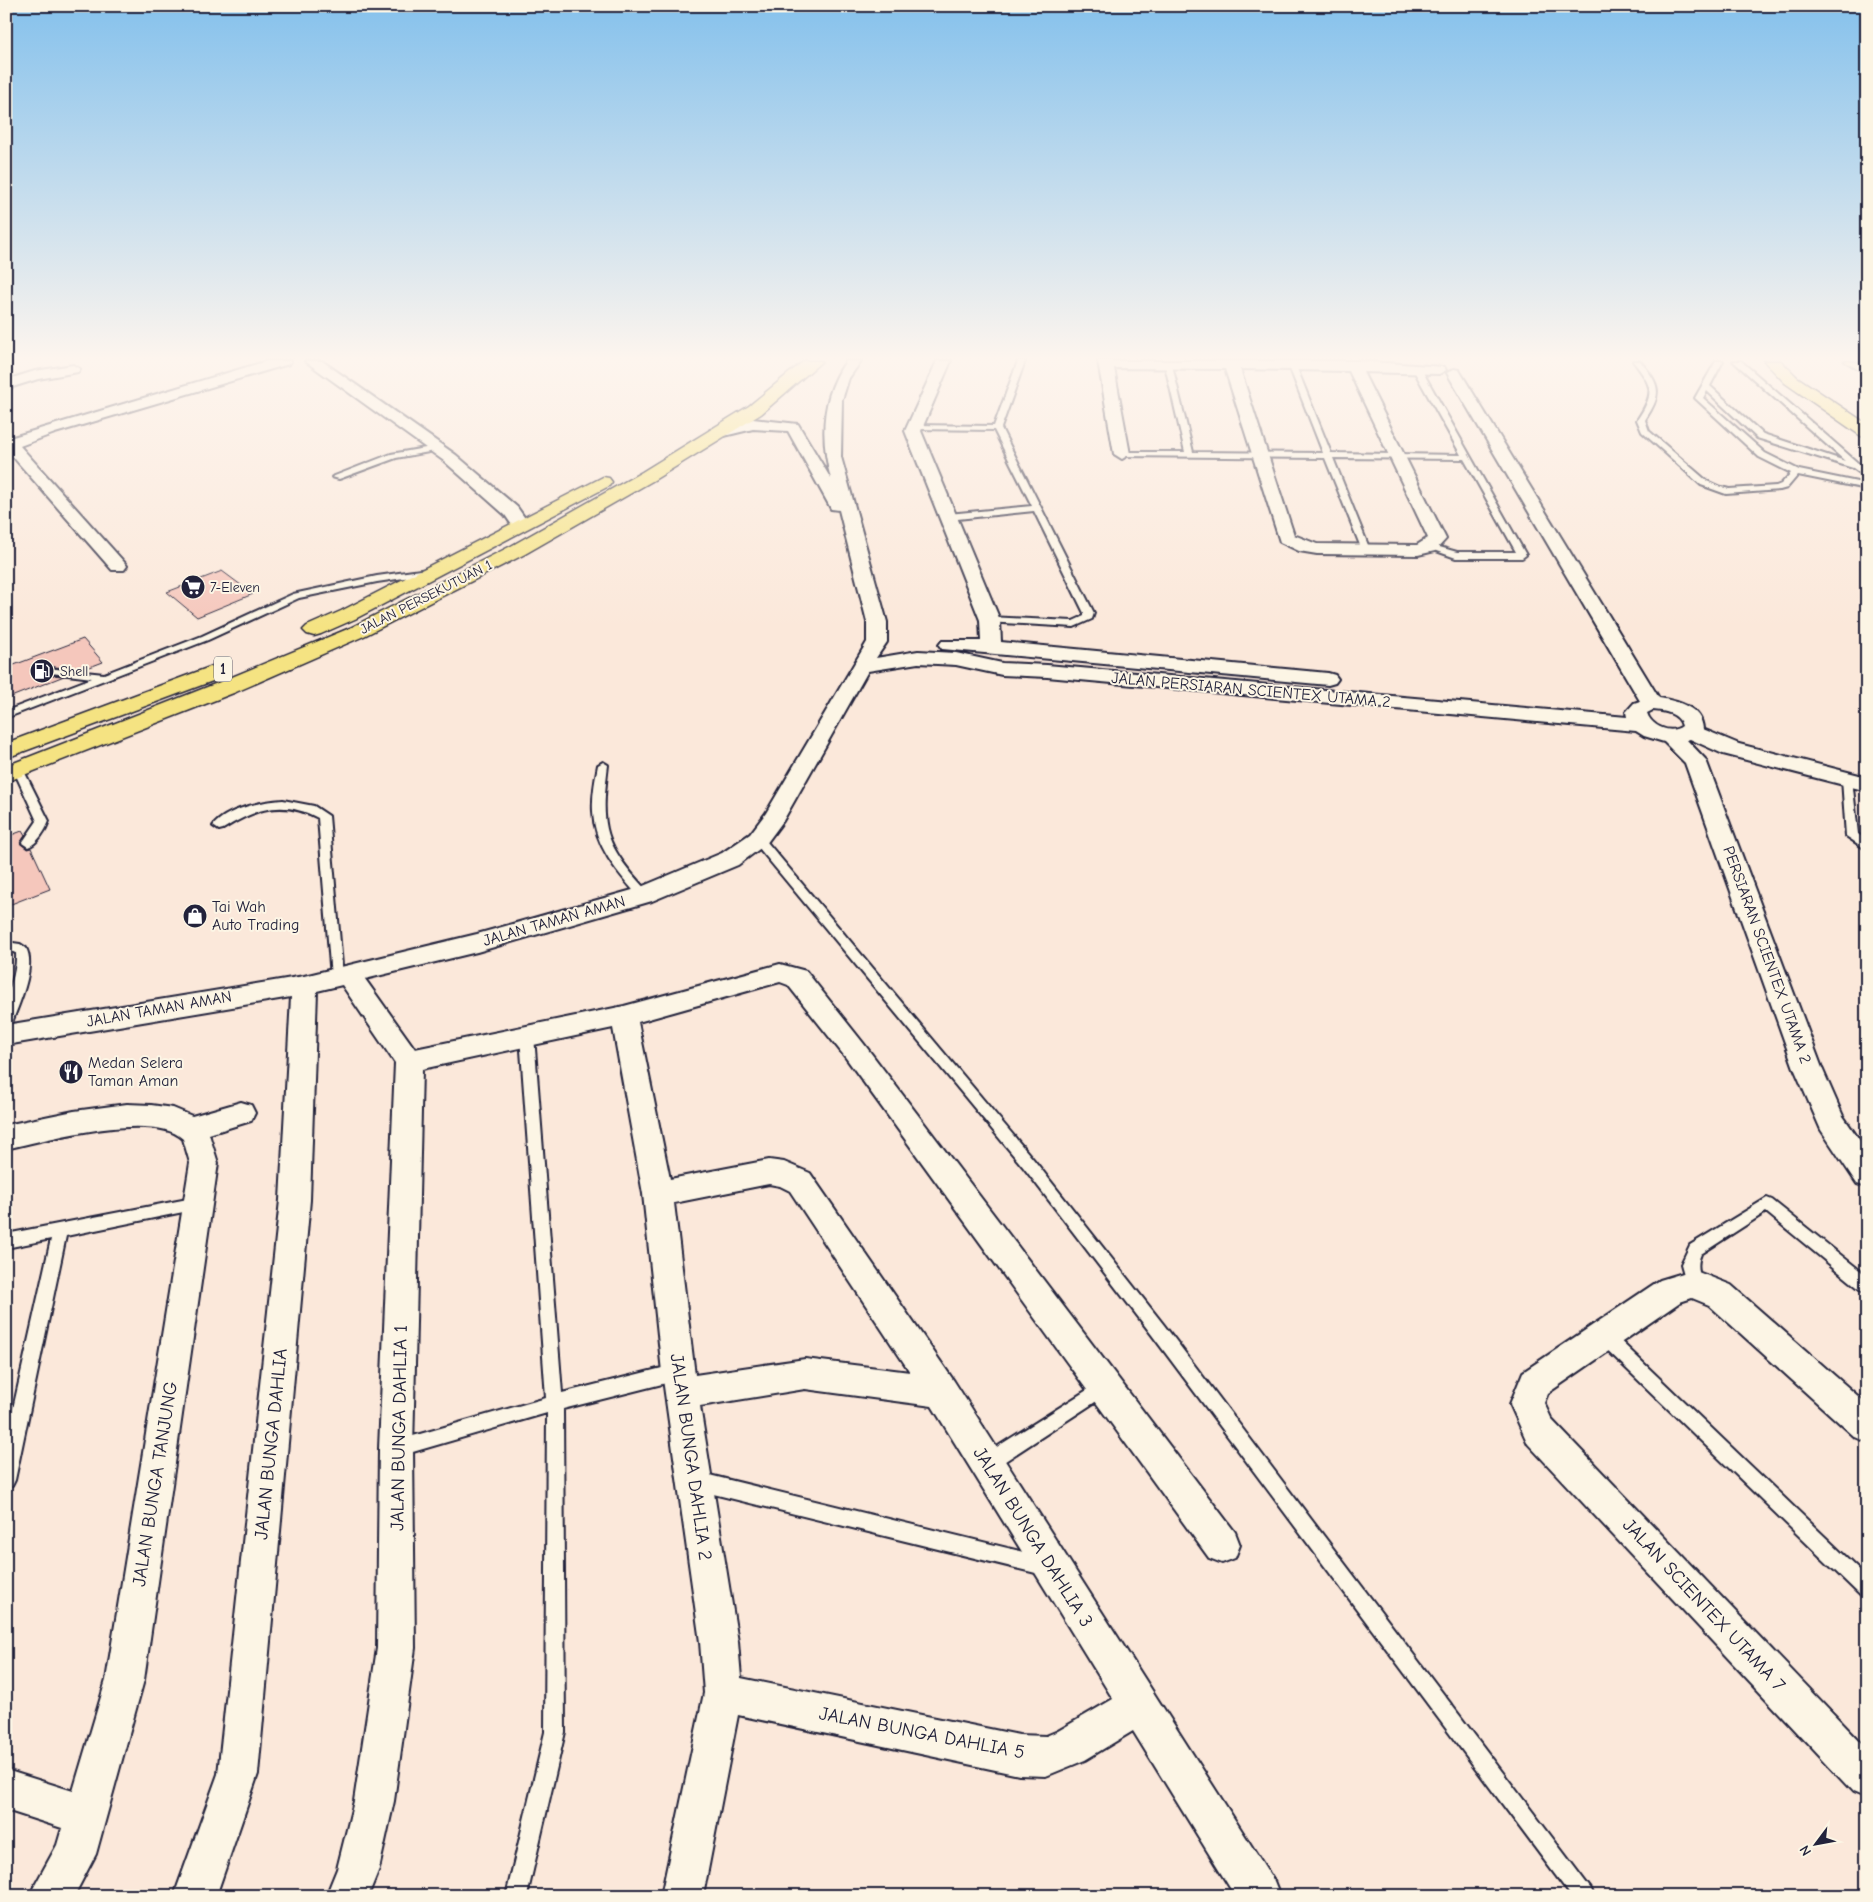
<svg xmlns="http://www.w3.org/2000/svg" width="1873" height="1902" font-family="'Comic Neue',sans-serif">
<style>
.building{fill:#f5c7bc;stroke:#22223b}
.lines{fill:none;stroke-linecap:round;stroke-linejoin:round}
.lane-casing{stroke:#22223b;stroke-width:4}
.street-casing{stroke:#22223b;stroke-width:4}
.highway-casing{stroke:#22223b;stroke-width:3}
.lane{fill:#fcf5e5;fill-rule:evenodd}
.street{fill:#fcf5e5;fill-rule:evenodd}
.highway{fill:#f5e382;fill-rule:evenodd}
.labels{text-anchor:middle;dominant-baseline:central;stroke-width:4;stroke-linejoin:round;paint-order:stroke}
.far-poi-label{font-size:14px;fill:#22223b;stroke:#fcf5e5;text-anchor:start}
.far-street-label{font-size:14px;fill:#22223b;stroke:#fcf5e5}
.shield{fill:#fcf5e5;stroke:#63616e;stroke-width:1}
.shield-label{font-size:15px;font-weight:bold;fill:#22223b}
.street-label{font-size:16px;fill:#22223b;stroke:#fcf5e5}
.poi-label{font-size:16px;fill:#22223b;stroke:#fcf5e5;text-anchor:start}
.near-street-label{font-size:19px;fill:#22223b;stroke:#fcf5e5}
</style>
<rect width="100%" height="100%" fill="#fbe8da"/>
<filter id="ink" filterUnits="userSpaceOnUse"><feTurbulence type="fractalNoise" baseFrequency=".02" numOctaves="2"/><feDisplacementMap in="SourceGraphic" scale="10" xChannelSelector="R" yChannelSelector="G"/><feConvolveMatrix kernelMatrix="1 2 1 2 8 2 1 2 1" color-interpolation-filters="sRGB"/></filter>
<g filter="url(#ink)">
<!-- building -->
<path class="building" d="M222,571L253,594L197,617L167,592Z
M83,639L103,662L82,670L46,666L44,671L50,675L64,676L6,699V668Z
M22,831L25,836L20,843L27,849L31,848L50,889L6,906V837Z"/>
<g class="lines">
<defs>
<path id="lane" d="M1018,361H1025L1001,428L1094,613L1092,619L1074,627L987,622L985,620L990,617L1073,621L1084,616V613L1034,511L948,520L944,517L948,514L1032,506L994,430L913,429L909,427L913,425L994,426Z
M1164,361H1171L1193,452L1323,453L1287,361H1294L1331,453L1461,455L1413,369L1420,367L1526,555L1522,558H1456L1425,547L1429,544L1457,552H1516L1464,459L1333,458L1370,550L1366,553L1362,550L1325,458L1119,456V452H1185Z
M1633,361H1640C1660,385 1663,393 1645,420L1649,431L1707,481L1718,486L1729,489L1776,486L1781,484L1791,473L1759,457L1695,398L1716,361H1723L1710,386L1763,434L1845,461L1733,361H1741L1867,471V478L1853,468L1757,438L1707,391L1703,398L1765,453L1799,470L1867,484V489L1798,475L1787,488L1780,490L1726,494L1701,485L1642,432L1637,420C1656,392 1652,386 1633,361Z
M437,446H440V450L396,458L339,479L332,477L391,454Z
M428,569L433,572L431,574L377,582L299,598L208,640L6,718V711L92,678L51,673L46,670L47,668L104,674L202,636L293,594L377,576Z
M603,762L608,765C600,829 604,844 648,892L650,895L648,898H640C618,873 594,846 593,811C592,796 595,780 598,765Z
M19,768L24,771L49,821C46,830 37,844 28,847L22,843L37,821L14,771Z
M1847,776L1852,779L1858,834L1867,840V850L1846,836L1842,779Z
M283,800L314,806L329,816L343,977L342,980H332L331,977L318,818C282,799 255,809 223,829L219,830L213,826C226,809 263,801 283,800Z
M758,835L762,836L1034,1160L1164,1325L1591,1889L1594,1896H1571L1152,1335L1024,1168L754,842L752,839Z
M6,942L20,944L26,948C36,966 20,1002 13,1020L11,1024L6,1025C6,1018 5,1011 6,1005C9,986 17,974 16,953L6,950Z
M527,1031L532,1032L534,1036L562,1393L678,1364L684,1367L686,1372L684,1377L678,1380L563,1409L565,1732L527,1896H506L545,1732L547,1413L399,1456L393,1454L391,1448L393,1442L399,1440L546,1398L520,1036L522,1032Z
M198,1197L203,1199L205,1203L203,1207L198,1209L66,1236L15,1480L12,1486L6,1488V1440L51,1239L6,1248V1234Z
M1767,1198L1772,1200L1867,1276V1293L1862,1291L1766,1212L1701,1254C1694,1269 1704,1278 1698,1289L1693,1291L1688,1289L1681,1264L1690,1245Z
M1604,1329L1610,1331L1867,1577V1599L1861,1596L1598,1341L1596,1336L1598,1331Z
M1103,1380L1109,1383L1111,1388L1109,1393L993,1469L987,1471L981,1469L978,1463L981,1457Z
M697,1472L1044,1557L1050,1560L1053,1566L1050,1572L1044,1575L697,1490L691,1487L688,1481L691,1475Z"/>
<path id="street" d="M267,361H291L289,364L55,433L20,446L124,562L127,566L124,570H112L8,451L6,452V434L13,437Z
M305,361H322L456,455L517,507L529,524L526,528H514L505,515L444,461Z
M846,361H861L849,378L842,400L841,457L887,622V642L876,658L918,651L956,653L1002,663L1047,665L1627,717L1626,712L1634,703L1640,701L1447,373L1454,369L1459,370L1659,698C1677,701 1702,707 1703,729L1739,744L1867,777V791L1723,754L1690,739L1687,740L1706,760L1822,1068L1843,1116L1867,1151V1187L1857,1184L1821,1130L1794,1068L1685,763L1664,742L1644,736L1636,731L1047,677L1002,675L956,665L918,663L868,671L783,821L766,844L738,865L652,901L477,952L365,979L415,1049L624,1006L780,964L806,971L864,1044L1235,1532L1240,1545L1235,1558L1222,1563L1209,1558L846,1058L788,985L780,982L638,1022L670,1179L769,1160L784,1162L810,1173L954,1381L1274,1881L1280,1896H1235L1133,1731L1085,1760L1046,1776L1019,1775L738,1715L703,1896H661L704,1693L700,1642L662,1372L643,1194L613,1028L422,1069L413,1449L415,1648L394,1801L379,1869L368,1896H326L337,1869L354,1801L377,1648L379,1449L395,1063L342,985L317,991L310,1200L258,1774L216,1896H174L218,1774L280,1200L291,997L6,1045V1025L304,976L477,934L636,889L722,853L750,834L766,813L867,642V622L839,510L831,509L829,505L788,431L753,429L716,438L708,433L710,430L753,419L798,424L831,479C820,438 821,397 846,361ZM1653,710C1664,711 1679,713 1682,726C1670,735 1651,726 1647,713ZM769,1184L780,1186L790,1191L910,1372L805,1359L695,1375L674,1203ZM805,1389L932,1406L1113,1699L1058,1731L1046,1736L1019,1735L741,1678L738,1642L700,1406Z
M937,361H951L921,431L1000,620L1001,642L1328,673L1335,675L1338,679L1335,683L1328,685L942,649L939,645L942,641H981L980,620L905,431Z
M1098,361H1358L1444,367L1446,370L1439,374L1363,372L1446,539L1435,551L1418,555L1317,554L1299,551L1280,542L1225,369L1114,368L1130,454L1122,459L1114,454ZM1240,369L1349,371L1428,538L1417,545L1317,544L1294,535Z
M73,365L80,369L78,372L38,379L6,389V380L35,371Z
M241,1102L251,1105L255,1113L251,1121L209,1134L218,1163L144,1680L96,1854L74,1896H29L57,1845L62,1828L6,1810V1770L73,1791L106,1680L190,1163L183,1139C154,1110 44,1140 6,1149V1125L74,1111L127,1104L151,1105L173,1108L192,1116Z
M1693,1270L1731,1285L1867,1404V1442L1855,1437L1709,1305L1692,1298L1680,1302L1548,1393L1544,1403L1552,1420L1867,1749V1798L1853,1792L1528,1444L1510,1404L1523,1372L1660,1280Z"/>
<path id="highway" d="M804,361H822L761,414L654,480L525,554L364,636L236,692L6,782V766L220,682L350,628L511,546L642,472L749,406Z
M1764,361H1781L1797,377L1867,424V437L1861,436L1785,383Z
M1844,361L1867,363V375Z
M603,477L609,478L612,482L609,486L355,619L321,634L314,636L307,634L303,630L307,626L341,611Z
M218,664L226,666L229,671L226,676L6,758V743Z"/>
</defs>
<!-- lane casing -->
<use href="#lane" class="lane-casing"/>
<!-- street casing -->
<use href="#street" class="street-casing"/>
<!-- highway casing -->
<use href="#highway" class="highway-casing"/>
<!-- lane -->
<use href="#lane" class="lane"/>
<!-- street -->
<use href="#street" class="street"/>
<!-- highway -->
<use href="#highway" class="highway"/>
</g>
</g>
<!-- sky -->
<linearGradient id="sky" x2="0" y2="1"><stop stop-color="#85c1ec"/><stop offset="0.57" stop-color="#fdf5ee"/><stop offset="1" stop-color="#fdf5ee" stop-opacity="0"/></linearGradient>
<rect width="1873" height="628" fill="url(#sky)"/>
<!-- icons -->
<defs>
<symbol id="supermarket-disc" viewBox="-11 -11 22 22"><circle r="9.5" fill="#22223b" stroke="#fcf5e5"/><path d="M-6-5.5h2.5l.6 2H6L4.5 2H-2.5L-4.4-4H-6ZM-1.5 3.2a1.3 1.3 0 1 0 .1 0ZM3 3.2a1.3 1.3 0 1 0 .1 0Z" fill="#fff"/></symbol>
<symbol id="fuel-disc" viewBox="-11 -11 22 22"><circle r="9.5" fill="#22223b" stroke="#fcf5e5"/><path d="M-5.5-6h7V0h2V4h1.3V-2.5L3-4.5l.8-.8L6-3V5H2.5V1h-1V6h-7ZM-4.2-4.7v3.2H.2V-4.7Z" fill="#fff"/></symbol>
<symbol id="shop-disc" viewBox="-11 -11 22 22"><circle r="9.5" fill="#22223b" stroke="#fcf5e5"/><path d="M-5-2.5h2.3a2.7 3.5 0 0 1 5.4 0H5L5.5 6h-11ZM-1.5-2.5h3a1.5 2.3 0 0 0-3 0Z" fill="#fff"/></symbol>
<symbol id="restaurant-disc" viewBox="-11 -11 22 22"><circle r="9.5" fill="#22223b" stroke="#fcf5e5"/><path d="M-5-6h1v4h1v-4h1v4h1v-4h1v5L-1.5 .5V6h-2V.5L-5-1ZM5-6V6H3V1.5H1.5Q1.5-4 5-6Z" fill="#fff"/></symbol>
</defs>
<g fill-rule="evenodd">
<use href="#supermarket-disc" x="179" y="573" width="28" height="28"/>
<use href="#fuel-disc" x="28" y="657" width="28" height="28"/>
<use href="#shop-disc" x="181" y="902" width="28" height="28"/>
<use href="#restaurant-disc" x="57" y="1058" width="28" height="28"/>
</g>
<g class="labels">
<!-- far-poi labels -->
<g class="far-poi-label">
<text x="210" y="587">7-Eleven</text>
<text x="60" y="671">Shell</text>
</g>
<!-- far-street labels -->
<g class="far-street-label">
<text transform="translate(426 597) rotate(-27)">JALAN PERSEKUTUAN 1</text>
</g>
<!-- shield labels -->
<rect class="shield" x="214" y="656.5" width="18" height="25" rx="4"/>
<g class="shield-label">
<text x="223" y="669">1</text>
</g>
<!-- street labels -->
<g class="street-label">
<text transform="translate(1251 690) rotate(5)">JALAN PERSIARAN SCIENTEX UTAMA 2</text>
<text transform="translate(554 921) rotate(-16)">JALAN TAMAN AMAN</text>
<text transform="translate(1767 955) rotate(70)">PERSIARAN SCIENTEX UTAMA 2</text>
<text transform="translate(159 1009) rotate(-10)">JALAN TAMAN AMAN</text>
</g>
<!-- poi labels -->
<g class="poi-label">
<text x="212" y="907">Tai Wah<tspan x="212" dy="18">Auto Trading</tspan></text>
<text x="88" y="1063">Medan Selera<tspan x="88" dy="18">Taman Aman</tspan></text>
</g>
<!-- near-street labels -->
<g class="near-street-label">
<text transform="translate(399 1428) rotate(-89)">JALAN BUNGA DAHLIA 1</text>
<text transform="translate(271 1444) rotate(-84)">JALAN BUNGA DAHLIA</text>
<text transform="translate(691 1457) rotate(82)">JALAN BUNGA DAHLIA 2</text>
<text transform="translate(155 1484) rotate(-81)">JALAN BUNGA TANJUNG</text>
<text transform="translate(1033 1537) rotate(58)">JALAN BUNGA DAHLIA 3</text>
<text transform="translate(1704 1605) rotate(47)">JALAN SCIENTEX UTAMA 7</text>
<text transform="translate(922 1733) rotate(11)">JALAN BUNGA DAHLIA 5</text>
</g>
</g>
<!-- margin -->
<rect width="1873" height="1902" fill="none" stroke="#fcf5e5" stroke-width="25"/>
<rect x="12" y="12" width="1848" height="1877" fill="none" stroke="#22223b" stroke-width="2" filter="url(#ink)"/>
<!-- north arrow -->
<g transform="translate(1816 1844) rotate(238)" stroke="#fcf5e5" stroke-width="4" paint-order="stroke">
<path d="M0-4L9 19L0 12L-9 19Z" fill="#22223b"/>
<text y="-8" font-size="14" font-weight="bold" text-anchor="middle" fill="#22223b">N</text>
</g>
</svg>
